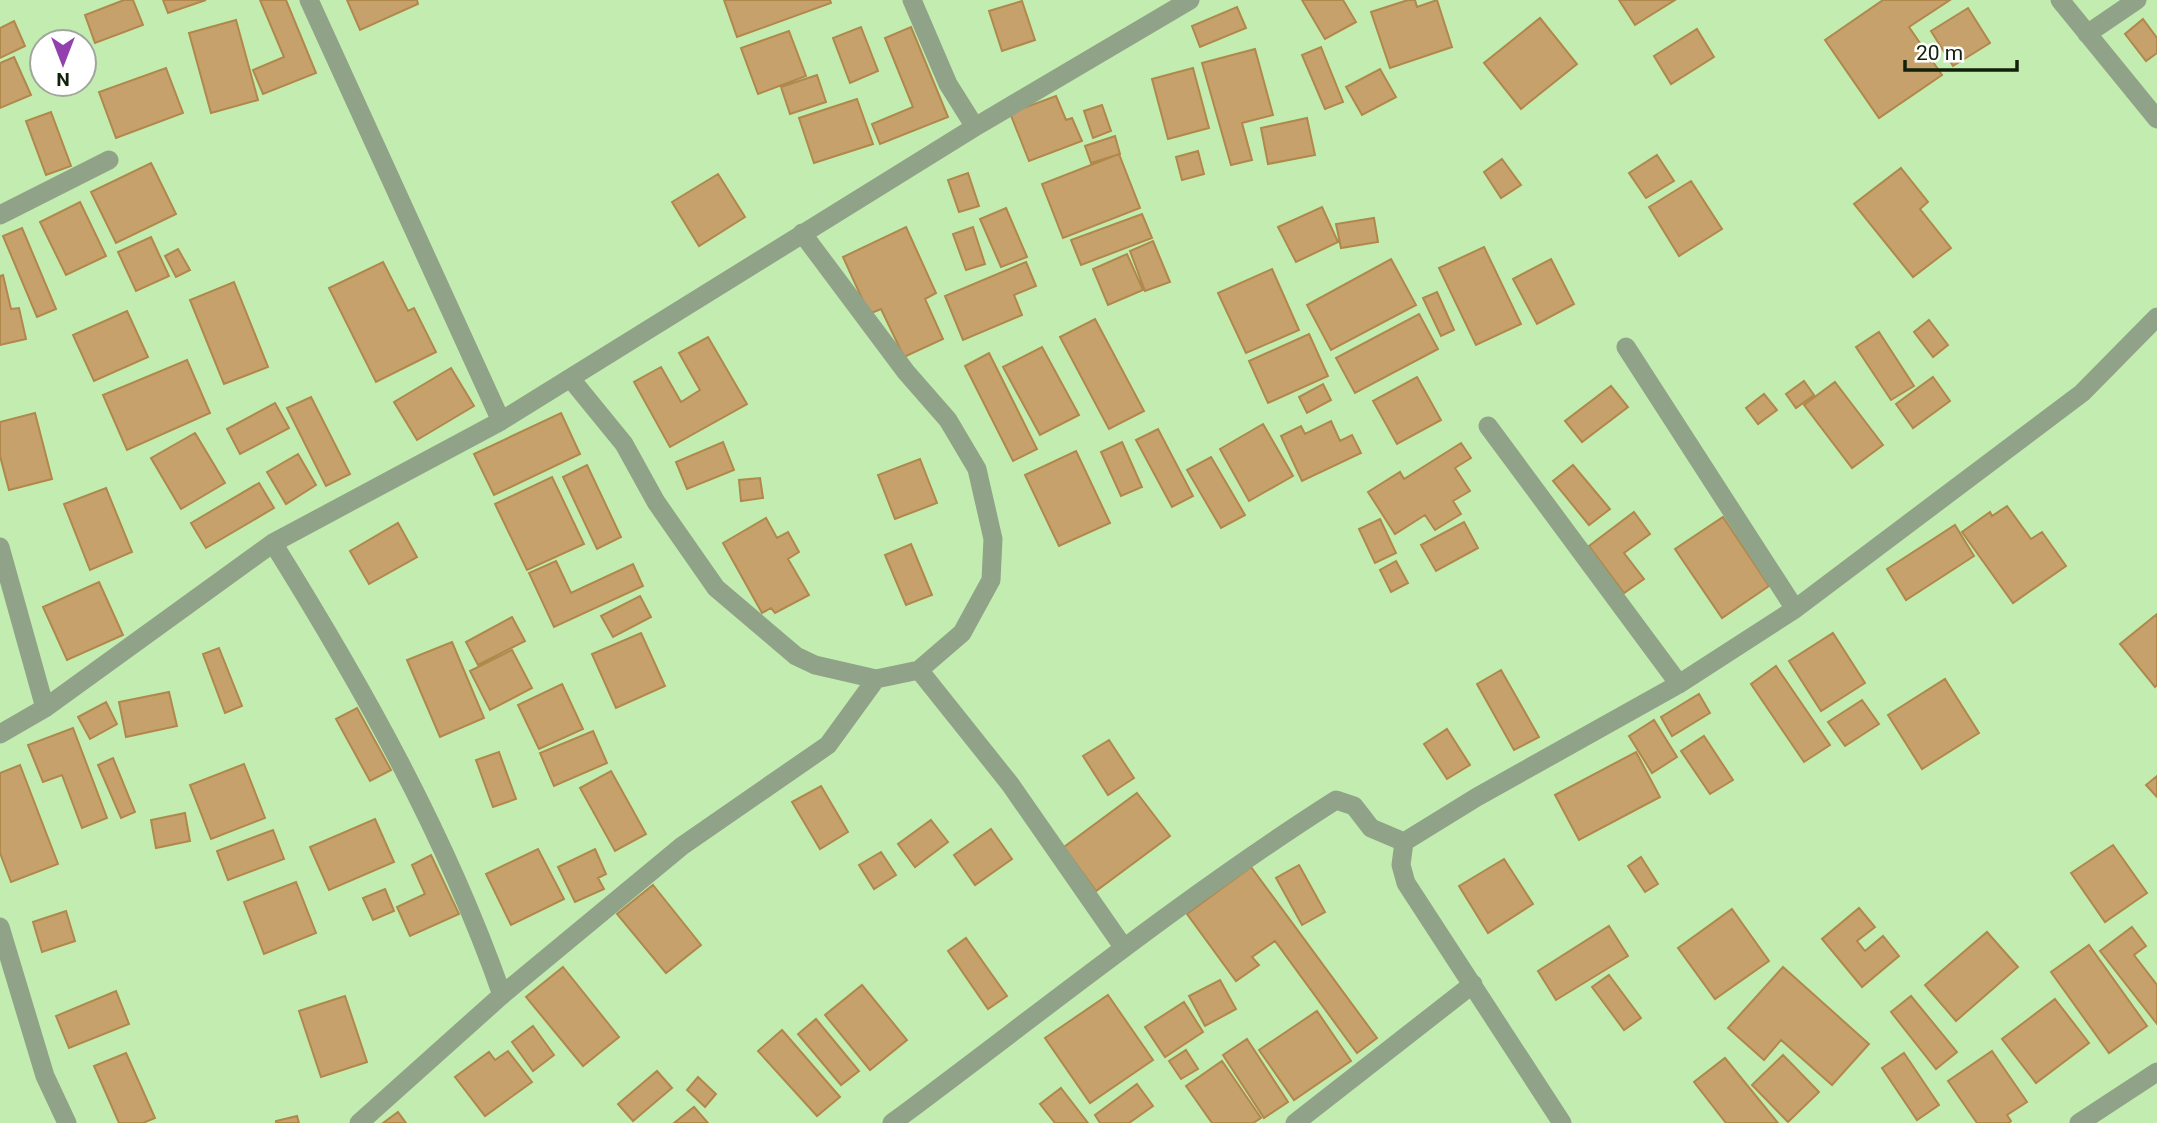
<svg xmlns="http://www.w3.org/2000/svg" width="2157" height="1123" font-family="Roboto,sans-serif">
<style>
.building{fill:#c6a16b;stroke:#b0884b;stroke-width:2}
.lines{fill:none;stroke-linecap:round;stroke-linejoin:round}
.minor{stroke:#90a288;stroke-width:19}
</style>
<rect width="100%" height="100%" fill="#c3edb0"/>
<!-- building -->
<path class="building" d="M124,0H133L143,25L95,43L85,15Z
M163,0H206L168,13Z
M260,0H286L316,73L263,94L253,70L284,57Z
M347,0H417L418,4L360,30Z
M724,0H830L831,3L737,37Z
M1302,0H1343L1356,22L1325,39Z
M1408,0H1415L1417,7L1437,0L1452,47L1390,68L1371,12Z
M1619,0H1675L1635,25Z
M1883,0H1950L1909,27L1942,75L1879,118L1825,40Z
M1022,1L1035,40L1002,51L989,11Z
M1237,7L1246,28L1200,47L1192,26Z
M1968,8L1990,43L1953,66L1931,31Z
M1540,18L1577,64L1521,109L1484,63Z
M2143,19L2157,38V53L2146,61L2125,34Z
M236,20L258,100L211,113L189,33Z
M14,21L25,46L0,58V28Z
M861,27L878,71L850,83L833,38Z
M911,27L948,117L880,144L872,124L913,107L885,38Z
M1697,29L1714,57L1671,84L1654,56Z
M789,31L806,76L758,94L741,48Z
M1321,47L1343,102L1325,109L1302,55Z
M1255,49L1273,115L1242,123L1252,160L1231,165L1202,63Z
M14,57L31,95L0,108V63Z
M166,68L183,113L116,138L99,92Z
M1193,68L1209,128L1168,139L1152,79Z
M1380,69L1396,97L1362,115L1346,87Z
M817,75L826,102L790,114L781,87Z
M1056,96L1066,120L1072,118L1082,141L1029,161L1010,113Z
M857,99L873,144L814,163L799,118Z
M1102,105L1111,131L1093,138L1084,111Z
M51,112L71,166L46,175L26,121Z
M1307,118L1315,155L1268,164L1261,128Z
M1115,136L1120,154L1091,163L1085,146Z
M1198,151L1204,174L1182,180L1176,157Z
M1119,154L1140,208L1063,238L1042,184Z
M1657,155L1674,181L1646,198L1629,173Z
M1502,159L1521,185L1501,198L1484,172Z
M151,163L176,214L116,243L91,192Z
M1901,168L1928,202L1920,209L1951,248L1913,277L1854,204Z
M968,173L979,206L959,212L948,180Z
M718,174L745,217L699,246L672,202Z
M1691,181L1722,229L1679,256L1649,207Z
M80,202L106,256L66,275L40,222Z
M1322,207L1338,242L1296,262L1278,227Z
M1006,208L1027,257L1001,267L980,219Z
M1142,214L1152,238L1081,265L1071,240Z
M1374,218L1378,242L1341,248L1336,224Z
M906,227L936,293L925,299L943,339L904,357L881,309L869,314L843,257Z
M973,227L985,264L966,270L953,234Z
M22,228L56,309L37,317L3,236Z
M151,237L169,276L136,291L118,252Z
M1153,241L1170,282L1145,291L1130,251Z
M1484,247L1521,324L1476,345L1439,268Z
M178,249L190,270L176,277L165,256Z
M1127,254L1143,290L1108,305L1093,269Z
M1391,259L1416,305L1331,350L1307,305Z
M1551,259L1574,304L1537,324L1513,279Z
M383,262L408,311L414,308L436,352L376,382L329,288Z
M1026,262L1036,286L1014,295L1022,315L963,340L945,296Z
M1272,269L1299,330L1246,353L1218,293Z
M3,275L11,309L19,308L26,339L0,345V276Z
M234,282L268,367L224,384L190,300Z
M1437,292L1454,330L1441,336L1423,298Z
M127,311L148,357L94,381L73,335Z
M1419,314L1438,349L1355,393L1336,358Z
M1095,319L1144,411L1109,429L1060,337Z
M1929,320L1948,345L1933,357L1914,332Z
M1879,332L1914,386L1891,400L1856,347Z
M1309,334L1328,376L1268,403L1249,361Z
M708,337L747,404L670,447L634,382L661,367L681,402L700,390L679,353Z
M1042,347L1079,415L1040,435L1003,367Z
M989,353L1037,449L1013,461L965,366Z
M187,360L210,413L127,450L103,395Z
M451,368L474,406L417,440L394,402Z
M1417,377L1441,420L1397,444L1373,401Z
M1933,377L1950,401L1913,428L1896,404Z
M1804,381L1814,395L1796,408L1786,394Z
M1835,382L1883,445L1852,468L1804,405Z
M1323,384L1331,400L1307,413L1299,397Z
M1611,386L1628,407L1582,442L1565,421Z
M1764,394L1777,410L1758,424L1746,408Z
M311,397L350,474L326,486L287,408Z
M275,403L289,428L240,454L227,429Z
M35,413L52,479L9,490L0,456V422Z
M561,413L580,454L494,495L474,454Z
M1331,421L1340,441L1352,435L1361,453L1302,481L1281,436L1301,426L1305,434Z
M1263,424L1293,476L1249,501L1220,449Z
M1158,429L1193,496L1172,507L1136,440Z
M195,433L225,483L181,509L151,458Z
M723,442L734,470L687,489L676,462Z
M1122,442L1142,487L1121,496L1101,452Z
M1461,443L1471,458L1455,468L1470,491L1453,501L1461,514L1435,530L1425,515L1395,534L1368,492L1400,472L1404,479Z
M1076,451L1110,523L1059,546L1025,475Z
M298,454L316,485L286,504L267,472Z
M1211,457L1245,515L1221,528L1187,470Z
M920,459L937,503L895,519L878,475Z
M587,465L621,537L597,549L563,477Z
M1573,465L1610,509L1589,525L1553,481Z
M552,477L584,544L527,570L495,504Z
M760,478L763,498L741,501L739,480Z
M259,483L274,508L206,548L191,523Z
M106,488L132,552L90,570L64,504Z
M2007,506L2031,539L2042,532L2066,566L2013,603L1962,532L1990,512L1992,516Z
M1634,512L1650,534L1624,553L1644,579L1624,593L1589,546Z
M1723,517L1769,586L1722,618L1675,549Z
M766,518L777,538L788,532L799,552L788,559L809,595L775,613L771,608L762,613L723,543Z
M1380,519L1396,553L1375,563L1359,529Z
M1464,522L1478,548L1436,571L1421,545Z
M398,523L417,557L369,584L350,551Z
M1955,525L1974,556L1906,600L1887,569Z
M911,544L932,595L906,605L885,555Z
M556,561L571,593L633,564L643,586L554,627L529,573Z
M1396,561L1408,583L1391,592L1380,570Z
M99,582L123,635L67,660L43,607Z
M640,596L651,617L613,637L601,616Z
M2157,614V685L2155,687L2120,644Z
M512,617L525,641L478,665L466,642Z
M641,633L665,686L616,708L592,654Z
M1833,633L1865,683L1821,711L1789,661Z
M452,642L484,718L440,737L407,660Z
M219,648L242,706L225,713L203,654Z
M512,650L532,688L490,710L470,671Z
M1776,666L1830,745L1804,762L1751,684Z
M1501,670L1539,737L1514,750L1477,684Z
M1945,679L1979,733L1922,769L1888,715Z
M562,684L583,729L539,749L518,705Z
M169,692L177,726L126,737L119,702Z
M1699,694L1710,713L1672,736L1661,717Z
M1862,700L1879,724L1845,746L1828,722Z
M106,702L117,724L90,739L78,717Z
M357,708L391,770L370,781L336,719Z
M1654,720L1677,757L1652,773L1629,736Z
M73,728L107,818L82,828L62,775L43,782L28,745Z
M1447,729L1470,765L1447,779L1424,744Z
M593,731L607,763L554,786L540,753Z
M1704,736L1733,780L1710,794L1681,751Z
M1109,740L1134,778L1108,795L1083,756Z
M499,752L516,799L493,807L476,760Z
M1636,752L1660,797L1579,840L1555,795Z
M113,758L135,812L121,818L98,765Z
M244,764L265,818L211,839L190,785Z
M20,765L58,864L11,882L0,853V773Z
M611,771L646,834L615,851L580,788Z
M2157,776V797L2146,785Z
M821,786L848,832L820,849L792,802Z
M1137,793L1170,836L1096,891L1064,847Z
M185,813L190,841L156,848L151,820Z
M375,819L394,862L329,890L310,847Z
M931,820L948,842L915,867L898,844Z
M991,829L1012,859L975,885L954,855Z
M273,830L284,859L228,880L217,851Z
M2113,845L2147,893L2105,922L2071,873Z
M538,849L564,899L511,925L486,874Z
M595,849L606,874L598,878L604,889L575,902L558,867Z
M881,852L896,875L874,889L859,865Z
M431,855L459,914L410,936L397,907L425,894L412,865Z
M1641,857L1658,884L1645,892L1628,866Z
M1504,859L1533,904L1488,933L1459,886Z
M1299,865L1325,912L1302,925L1276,878Z
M1251,867L1377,1038L1357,1053L1275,941L1252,957L1259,965L1236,981L1187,914Z
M296,882L316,933L264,954L244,902Z
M653,885L701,945L666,973L617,914Z
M385,889L394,911L373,920L363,898Z
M1859,908L1875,927L1857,941L1865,951L1883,936L1899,956L1862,987L1822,939Z
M1732,909L1769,961L1715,999L1678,948Z
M66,911L75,941L42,952L33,922Z
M1609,926L1628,956L1556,1000L1538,971Z
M2132,927L2146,946L2134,955L2157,985V1024L2100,951Z
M1987,932L2018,967L1956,1021L1925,985Z
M966,938L1007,996L988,1009L948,951Z
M2089,945L2147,1026L2109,1053L2051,972Z
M563,967L619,1037L583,1066L526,997Z
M1783,967L1869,1044L1832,1085L1781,1040L1764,1060L1728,1028Z
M1609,975L1641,1018L1624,1030L1592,987Z
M1220,980L1236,1009L1205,1026L1189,996Z
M862,985L907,1040L870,1070L825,1015Z
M116,991L129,1024L69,1048L56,1016Z
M1108,995L1153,1060L1090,1103L1045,1038Z
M345,996L367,1062L321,1077L299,1011Z
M1911,996L1957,1052L1936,1069L1891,1012Z
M2055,999L2089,1043L2036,1083L2002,1039Z
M1184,1002L1203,1032L1165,1057L1145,1027Z
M1317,1011L1351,1061L1294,1100L1259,1050Z
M816,1019L859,1071L841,1085L798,1034Z
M533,1026L554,1055L533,1071L512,1042Z
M782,1030L840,1097L817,1116L758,1051Z
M1247,1039L1288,1102L1264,1118L1223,1055Z
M1186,1050L1198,1069L1181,1079L1169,1061Z
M508,1051L532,1082L485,1116L455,1077L489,1052L495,1060Z
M1992,1051L2027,1102L2007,1115L2011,1121L2009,1123H1977L1948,1081Z
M126,1053L155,1118L143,1123H119L94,1066Z
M1904,1053L1939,1105L1917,1120L1882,1068Z
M1783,1055L1819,1092L1788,1122L1752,1085Z
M1725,1058L1778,1123H1726L1694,1082Z
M1222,1061L1261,1118L1253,1123H1212L1186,1086Z
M657,1071L672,1088L633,1121L618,1104Z
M698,1077L716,1094L705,1107L687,1090Z
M1137,1084L1153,1106L1129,1123H1100L1095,1115Z
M1061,1088L1088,1123H1055L1040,1104Z
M694,1107L708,1123H674Z
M398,1112L406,1123H383Z
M297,1116L299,1123H276V1121Z"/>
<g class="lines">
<!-- minor -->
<path class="minor" d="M309,0L501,421
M912,0L948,84L975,127
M2060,0L2157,119
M2087,34L2137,0
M0,215L109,160
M1626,347L1795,609
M571,379L624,444L656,502L716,588L796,656L815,665L876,679
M1488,426L1679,684
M273,543C362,686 446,835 502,995
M0,547L45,708
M919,670L1010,784L1124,948
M0,734L45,708L273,543L501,421L975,127L1190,0
M0,927L45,1076L67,1123
M359,1123L502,995L682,846L828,745L876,679L919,670L962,633L991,580L993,539L977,469L948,420L906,372L802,233
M892,1123C1039,1014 1182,898 1336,800L1354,806L1371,828L1404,842
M1295,1123L1473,984
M1562,1123L1406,883L1401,865L1404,842L1477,797L1679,684L1795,609L2082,393L2157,317
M2079,1123L2157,1072"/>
</g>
<!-- north arrow -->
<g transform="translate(63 63) rotate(180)"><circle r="33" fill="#ffffff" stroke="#a0a69d" stroke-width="2"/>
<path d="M0-5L12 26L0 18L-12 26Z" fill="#9340af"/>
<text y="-10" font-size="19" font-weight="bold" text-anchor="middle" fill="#12210a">N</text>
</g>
<!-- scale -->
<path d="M1905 60v10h112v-10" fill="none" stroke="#12210a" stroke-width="3.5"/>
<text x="1916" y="60" font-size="21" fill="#12210a" stroke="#ffffff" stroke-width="5" paint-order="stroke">20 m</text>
</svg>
